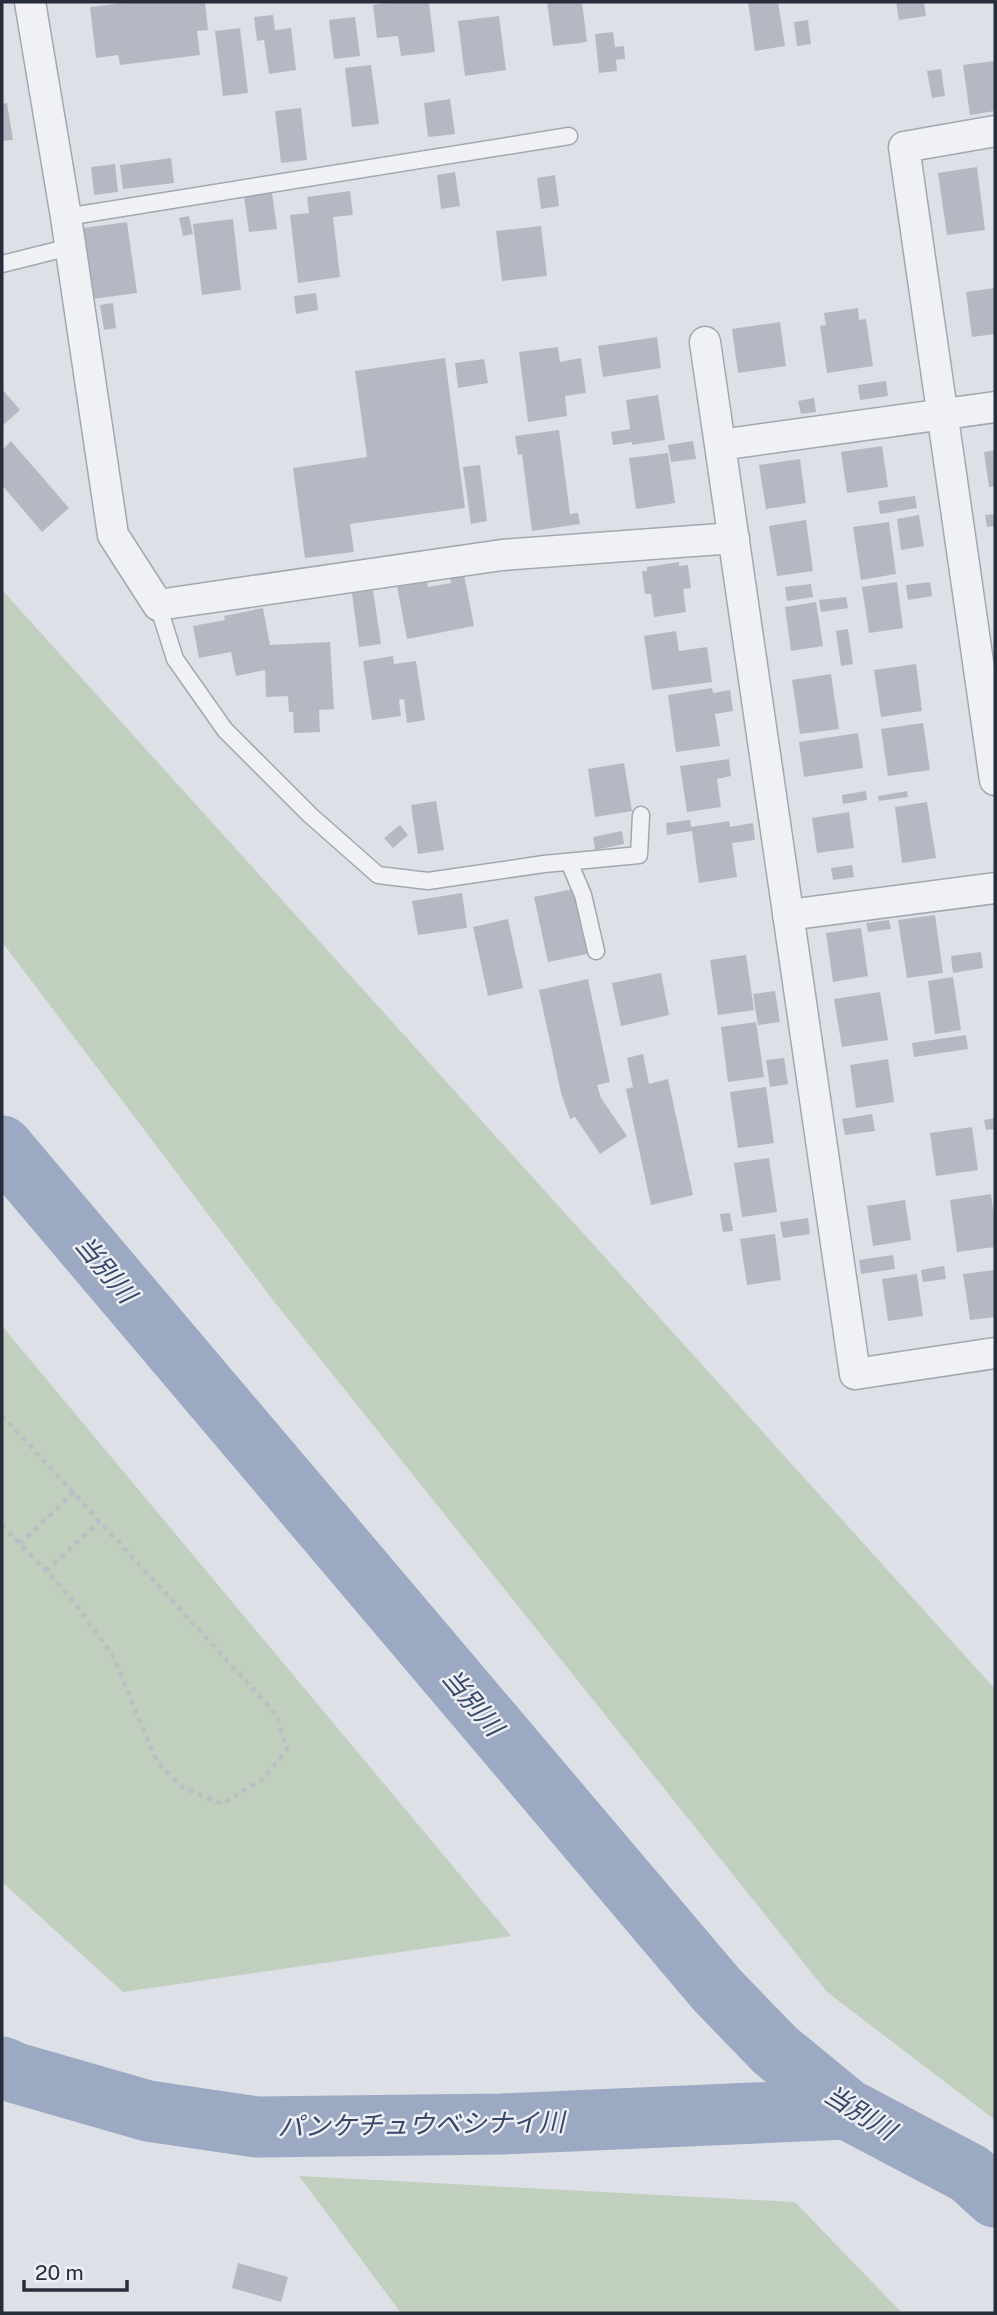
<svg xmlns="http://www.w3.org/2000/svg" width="997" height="2315" font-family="'Public Sans','Noto Sans JP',sans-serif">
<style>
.green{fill:#c1cfbf}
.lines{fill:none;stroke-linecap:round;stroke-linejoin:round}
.river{stroke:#9ca9c2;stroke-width:61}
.building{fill:#b5b8c2}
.service-casing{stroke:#a3a7af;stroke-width:19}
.minor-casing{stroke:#a3a7af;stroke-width:33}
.path{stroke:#bcbec4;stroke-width:4.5;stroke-dasharray:5 5;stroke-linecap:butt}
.service{stroke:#f0f1f4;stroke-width:16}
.minor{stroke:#f0f1f4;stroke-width:30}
.labels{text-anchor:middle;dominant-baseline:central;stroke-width:5;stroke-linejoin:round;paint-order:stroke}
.water-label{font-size:26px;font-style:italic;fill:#37476a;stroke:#edeff4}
</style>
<rect width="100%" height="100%" fill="#dde0e6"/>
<!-- green -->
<path class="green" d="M2,590L995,1689V2120L827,1992L273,1300L2,942Z
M2,1326L511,1936L123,1992L2,1882Z
M299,2176L795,2202L902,2313H401Z"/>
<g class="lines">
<!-- river -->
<path class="river" d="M2,1146L717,1990L775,2050L847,2109L970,2174L995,2197
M2,2067L16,2073L148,2111L257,2127L502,2124L847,2109"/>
</g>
<!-- building -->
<path class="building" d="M131,2H205L208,30L197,31L200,55L120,65L118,55L96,58L90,7Z
M394,2H429L435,52L401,56L398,36L377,38L373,5Z
M547,2H582L587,42L553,46Z
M748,2H778L785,46L755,51Z
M896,2H924L926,16L899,20Z
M273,15L275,30L291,28L296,70L269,74L264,40L257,41L254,17Z
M499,16L506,70L465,76L458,21Z
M355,17L360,56L334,59L329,20Z
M808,20L811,44L797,46L794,22Z
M240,28L248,93L223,96L215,31Z
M613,32L615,47L624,46L625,59L616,60L617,71L599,73L595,34Z
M994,61L995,111L970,115L963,65Z
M371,65L379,124L352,127L345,68Z
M941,69L945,96L932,98L927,71Z
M450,99L455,134L428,137L424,103Z
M7,103L13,140L2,141V104Z
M301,108L307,160L281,163L275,111Z
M171,158L174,183L123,189L120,165Z
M115,164L118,192L94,195L91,167Z
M977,167L985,230L947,235L938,173Z
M455,172L460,206L441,209L437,175Z
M555,175L559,206L541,209L537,178Z
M350,191L353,215L333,217L340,277L298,283L290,215L309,213L307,197Z
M272,193L277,229L249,232L244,196Z
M189,216L193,234L183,236L179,218Z
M233,219L241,290L202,295L193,224Z
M127,222L137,293L92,299L83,228Z
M541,226L547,276L502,281L496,231Z
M995,288V334L972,337L966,292Z
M316,293L318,310L296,314L294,296Z
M113,303L116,328L104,330L100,305Z
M858,308L859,320L866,319L873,366L827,373L820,326L826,325L824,313Z
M780,322L786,366L738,373L732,329Z
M657,337L661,368L603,377L598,346Z
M558,347L560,362L581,358L586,393L565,396L567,416L528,422L519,352Z
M445,358L465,508L350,524L354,552L305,558L293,468L367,457L355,371Z
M484,359L488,383L458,388L455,363Z
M886,381L888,396L860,400L858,385Z
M2,389L20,410L2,426Z
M658,395L665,440L632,445V442L613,445L611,432L630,429L626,400Z
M814,398L816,412L801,414L798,401Z
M559,430L570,514L578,513L580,524L532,531L522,454L518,455L515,436Z
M11,441L69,508L42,532L2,485V450Z
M693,441L696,459L671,462L668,445Z
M882,446L888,487L847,493L841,452Z
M995,450V486L989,487L984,452Z
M668,453L675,503L636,509L629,458Z
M800,459L806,503L766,509L759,465Z
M480,465L487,521L471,524L463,467Z
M915,496L917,508L880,514L878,501Z
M995,514V526L987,527L985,515Z
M919,515L924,546L901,550L897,519Z
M806,520L813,571L777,576L769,526Z
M889,522L896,574L861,580L853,527Z
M679,562V566L688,565L691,588L683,589L686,612L654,617L651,594H645L642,571H647V567Z
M463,569L474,626L407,639L395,576L425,571L428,587L451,583L449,572Z
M897,582L903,628L869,633L862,587Z
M930,582L932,596L908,600L906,585Z
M811,584L813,597L787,601L785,587Z
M373,590L381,644L359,647L352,593Z
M846,597L848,608L821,612L819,600Z
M816,602L823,646L791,651L785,607Z
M263,608L270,645L330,642L334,709L319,710L320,732L294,733L293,712H289L288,696L266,697L265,670L236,676L231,652L199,658L193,626L225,620L224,616Z
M848,629L853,664L841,666L836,631Z
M676,631L679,651L707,647L712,682L652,690L644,636Z
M393,656L394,664L416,661L425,720L407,723L404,699L399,700L401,716L372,720L363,661Z
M916,664L922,711L881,717L874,670Z
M831,674L839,729L800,734L792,680Z
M712,688L713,693L730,690L733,711L715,714L720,746L676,752L668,695Z
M923,723L930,770L888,776L881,729Z
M858,733L863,768L804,777L799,742Z
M729,759L731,776L717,779L721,807L687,812L680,766Z
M624,763L632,811L595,817L588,769Z
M866,791L867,800L843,804L842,795Z
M907,791L908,797L879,801L878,796Z
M436,801L444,850L418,854L411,805Z
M927,802L936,858L902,863L895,807Z
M849,812L854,848L817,853L812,818Z
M690,820L691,827L729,821L730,827L753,823L755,840L732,843L737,877L699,883L692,831L667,835L666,823Z
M400,825L408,835L393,848L384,838Z
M622,831L624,844L595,850L593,837Z
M852,865L854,877L833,880L831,868Z
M573,889L587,954L548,962L534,897Z
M462,893L467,928L418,935L412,901Z
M935,915L943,973L907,978L898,920Z
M508,919L523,988L488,996L473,927Z
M889,920L891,929L868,932L866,923Z
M861,928L868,976L833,982L826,933Z
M981,952L983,968L953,973L951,956Z
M746,955L754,1010L718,1015L710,960Z
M661,973L669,1015L621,1026L612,983Z
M953,977L961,1030L935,1034L928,981Z
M588,979L610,1082L597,1085L601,1098L627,1136L600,1154L575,1117L570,1119L561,1093L539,990Z
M775,991L780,1022L758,1025L753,994Z
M880,992L888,1040L842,1047L834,999Z
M756,1022L764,1077L728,1082L721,1027Z
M966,1035L968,1049L914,1057L912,1043Z
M643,1054L649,1084L668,1079L693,1195L651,1205L626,1089L633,1087L627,1058Z
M784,1058L788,1084L770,1087L766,1060Z
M888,1059L894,1102L856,1108L850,1065Z
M766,1087L774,1143L738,1148L730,1092Z
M872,1114L875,1131L845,1135L842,1119Z
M995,1118V1129L986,1130L984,1120Z
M972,1127L978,1170L936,1176L930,1133Z
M769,1158L777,1212L742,1217L734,1163Z
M991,1194L995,1223V1247L957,1252L950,1200Z
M905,1200L911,1240L873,1246L867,1206Z
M730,1213L733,1231L723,1232L720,1214Z
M808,1218L810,1234L783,1238L780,1222Z
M775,1234L781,1280L747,1285L740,1239Z
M893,1255L895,1269L861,1274L859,1260Z
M944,1266L946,1279L923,1282L921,1270Z
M995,1270V1317L970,1320L963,1274Z
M917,1274L923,1316L888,1321L882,1279Z
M238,2263L288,2277L281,2302L232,2288Z"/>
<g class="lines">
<defs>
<path id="service" d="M66,217L569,136
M2,264L70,247
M158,605L175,659L225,730L310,815L378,875L428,881L544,864L639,855L641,815
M569,862L583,895L596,951"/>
<path id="minor" d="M30,2L66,217L113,535L158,605L502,555L734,538
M995,131L904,147L995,780
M705,342L855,1374L995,1353
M720,445L995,407
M788,915L995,888"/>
</defs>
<!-- service casing -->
<use href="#service" class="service-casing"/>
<!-- minor casing -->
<use href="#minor" class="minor-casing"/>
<!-- path -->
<path class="path" d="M2,1415L276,1714L287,1750L264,1778L222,1804L182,1787L157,1762L113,1656L68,1594L2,1525
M20,1544L74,1492
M46,1571L100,1521"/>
<!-- service -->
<use href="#service" class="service"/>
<!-- minor -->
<use href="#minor" class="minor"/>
</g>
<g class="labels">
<!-- water labels -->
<g class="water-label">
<text transform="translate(106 1269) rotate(50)">当別川</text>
<text transform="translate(473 1702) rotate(50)">当別川</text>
<text transform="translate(860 2112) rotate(32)">当別川</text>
<text transform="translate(421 2124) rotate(-1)">パンケチュウベシナイ川</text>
</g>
</g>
<!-- border -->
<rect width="997" height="2315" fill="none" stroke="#282d3b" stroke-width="7"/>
<!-- scale -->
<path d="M24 2280v10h103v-10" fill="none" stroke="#282d3b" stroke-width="3.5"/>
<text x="35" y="2280" font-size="21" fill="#282d3b" stroke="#edeff4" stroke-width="5" paint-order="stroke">20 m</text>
</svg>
